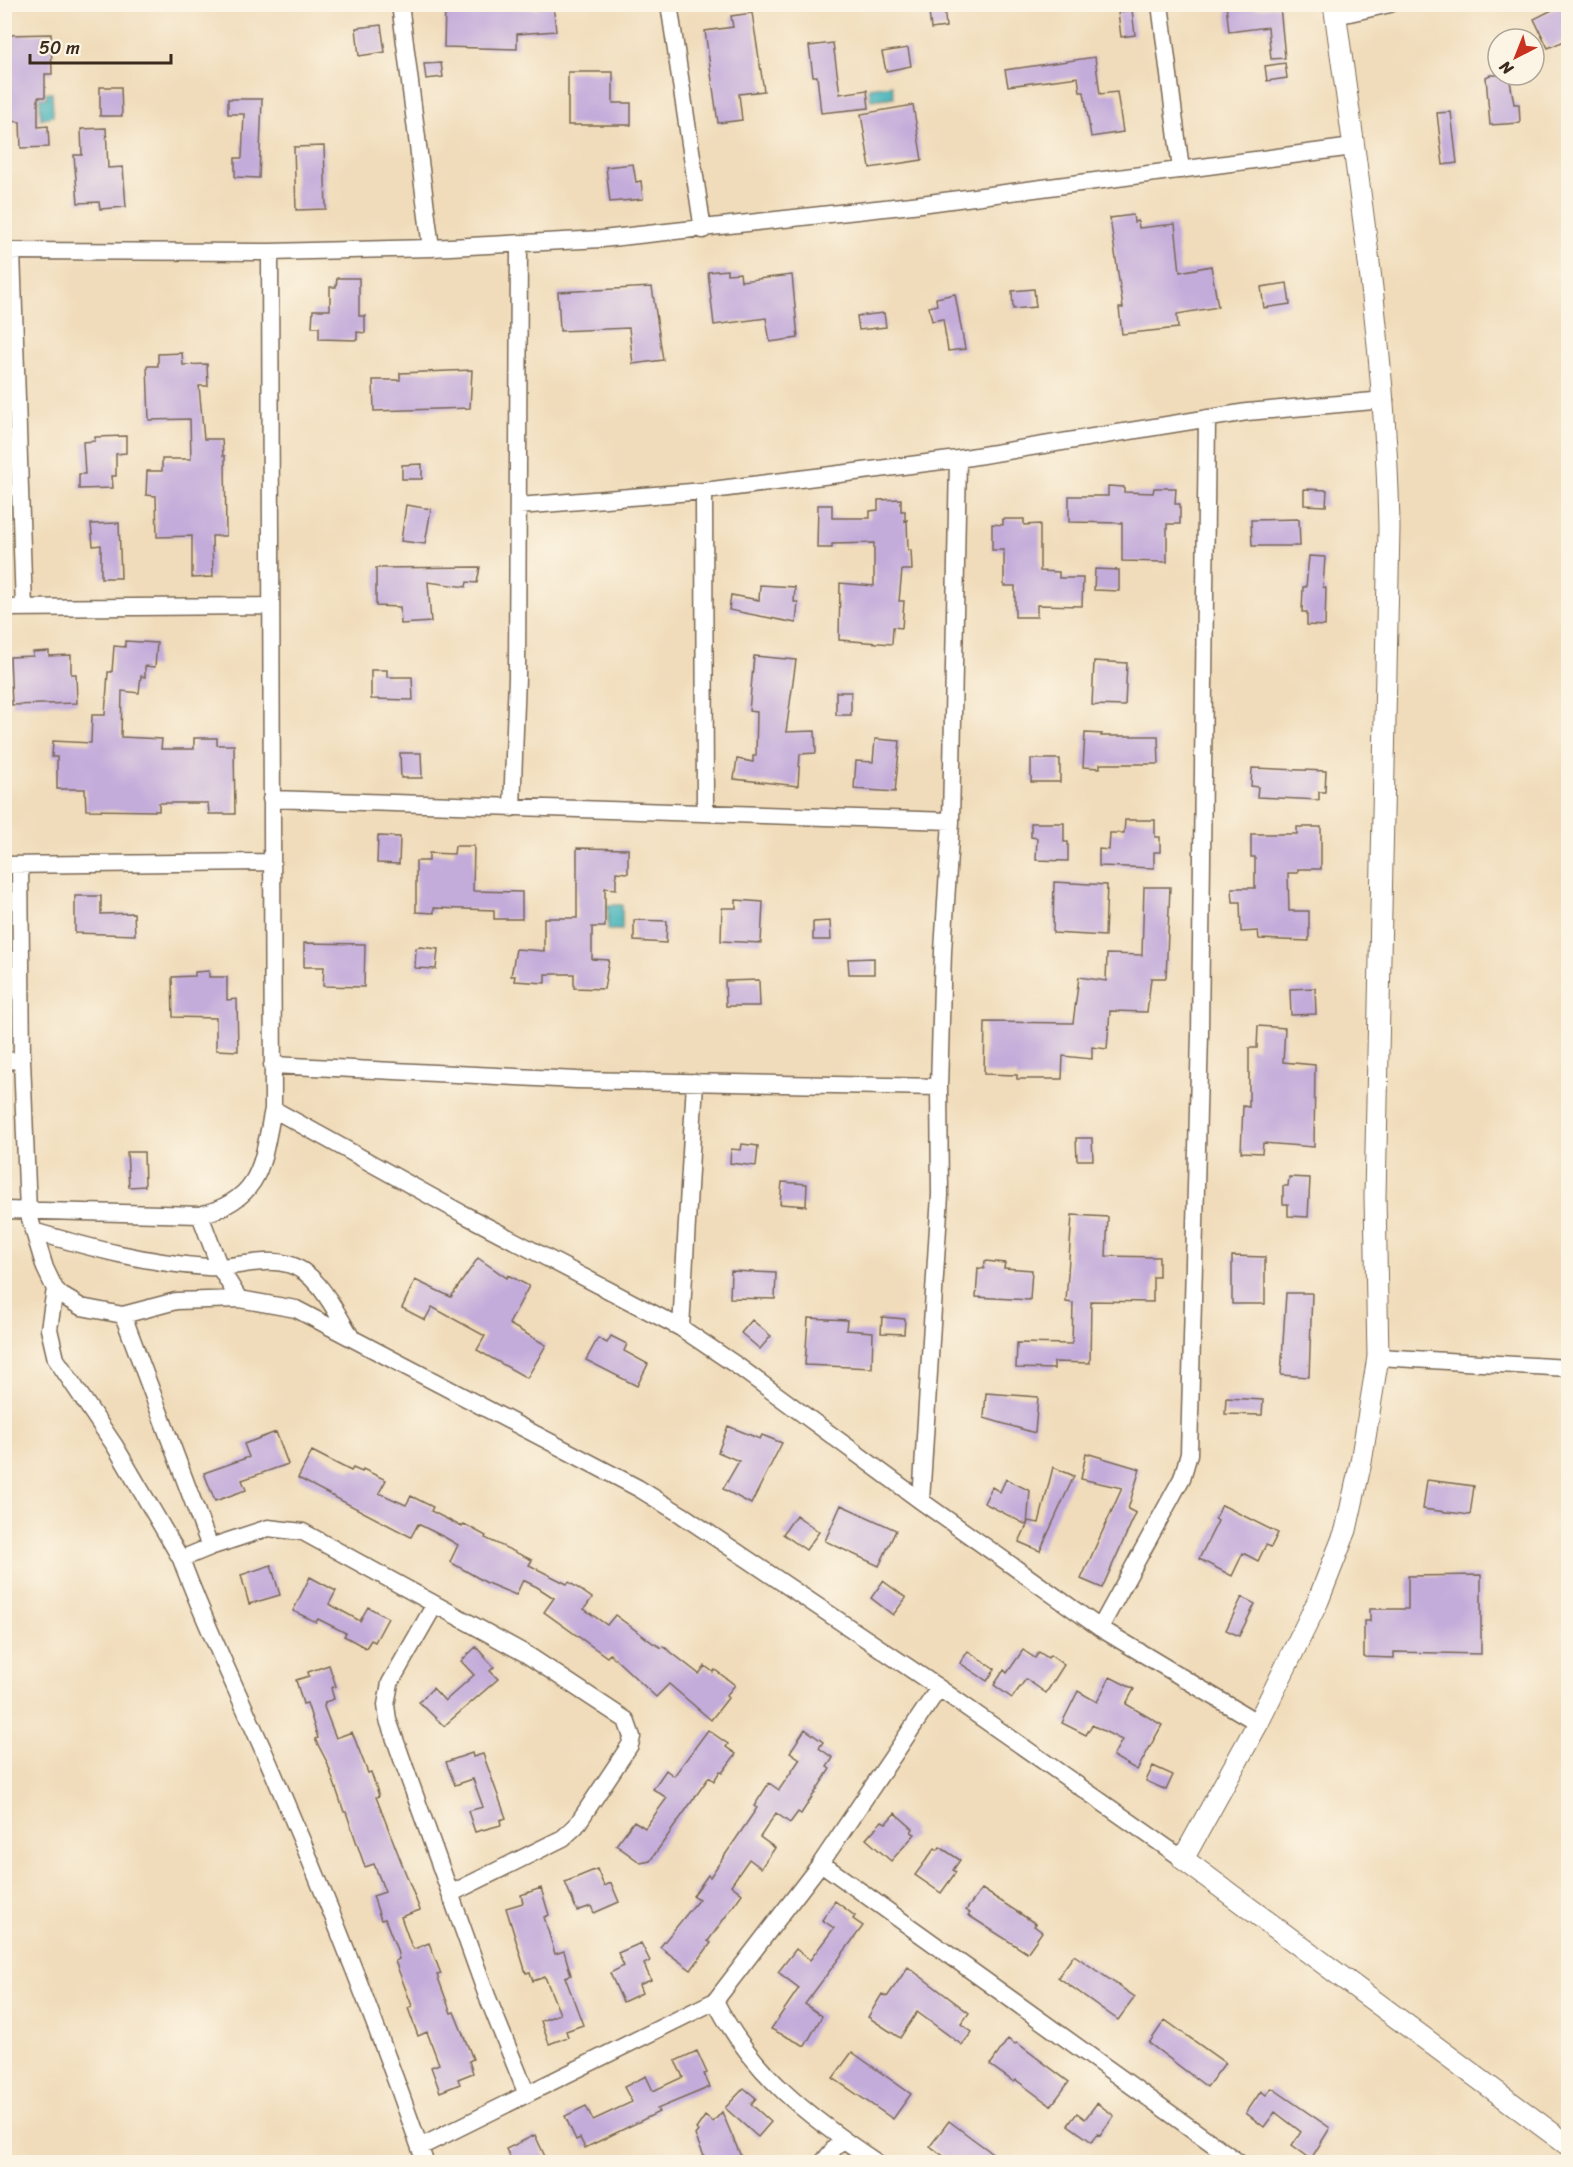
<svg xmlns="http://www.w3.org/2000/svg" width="1573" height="2167" font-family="Sriracha,sans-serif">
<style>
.water{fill:#42b2ba;stroke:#3e6e6c;stroke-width:1.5}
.building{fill:#c3abda}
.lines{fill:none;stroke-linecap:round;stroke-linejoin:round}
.minor-casing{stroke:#7a6855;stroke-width:19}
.tertiary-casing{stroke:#7a6855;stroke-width:23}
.minor{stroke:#fff;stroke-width:16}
.tertiary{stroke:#fff;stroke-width:21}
</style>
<rect width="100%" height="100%" fill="#fcf5e5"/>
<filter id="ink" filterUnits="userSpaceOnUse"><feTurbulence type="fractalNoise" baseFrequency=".0167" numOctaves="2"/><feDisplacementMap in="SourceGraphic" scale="12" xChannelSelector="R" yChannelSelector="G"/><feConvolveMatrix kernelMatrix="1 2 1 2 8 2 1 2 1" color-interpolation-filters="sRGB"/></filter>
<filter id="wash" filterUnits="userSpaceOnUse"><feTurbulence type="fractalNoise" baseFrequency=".008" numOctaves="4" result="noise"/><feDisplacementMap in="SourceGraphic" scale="24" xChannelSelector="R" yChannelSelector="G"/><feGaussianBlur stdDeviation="1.35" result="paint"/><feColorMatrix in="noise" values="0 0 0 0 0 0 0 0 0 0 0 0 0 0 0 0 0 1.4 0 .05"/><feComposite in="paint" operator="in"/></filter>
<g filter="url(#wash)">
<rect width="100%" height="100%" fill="#f0dcba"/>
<!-- water -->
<path class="water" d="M892,85L894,97L871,100L869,88Z
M46,93H52L53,116L41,119L40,98H47Z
M608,905H622V930H608Z"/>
<g id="blocks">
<!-- building -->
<path class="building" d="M537,4H553L556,31L517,34V49L444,47L445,6L538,9Z
M928,4H944L946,27L931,29Z
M1226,4H1255V9L1280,6L1285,58L1271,59L1268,27L1229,32Z
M1564,4H1569V39L1548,48L1534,19Z
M1132,10L1135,35L1121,37L1118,12Z
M752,13L764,91L739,94L742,120L718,123L705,31L733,27L731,16Z
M381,25L385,52L359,56L356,28Z
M51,34L52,74H45V97H38V127L48,126L49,147L21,148L20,122L4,120L7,35Z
M833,43L840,94L867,90L869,108L821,113L817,76H813L809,46Z
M908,48L911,66L886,71L882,52Z
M1095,57L1100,94L1117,92L1123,132L1091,137L1084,92H1080L1078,77L1008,86L1005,70Z
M441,63L443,77L426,79L424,64Z
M1285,63L1287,78L1267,81L1265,66Z
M568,72H613V103H631V125H568Z
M1490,75H1509L1514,104H1519L1520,123L1490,125L1486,77Z
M100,87H121L122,116H100Z
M228,99H262L259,178L235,177V158H242L244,114H228Z
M913,105L922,160L870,168L861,114Z
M1451,112L1457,163L1443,165L1437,113Z
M106,128L108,168L123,167L126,207L100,209L99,202L78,203L74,155H82L81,129Z
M324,146L326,209L296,210L294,147Z
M633,164L636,182L641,181L643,199L610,202L606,167Z
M1133,215L1134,222L1138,221L1139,228L1175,224L1180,272L1211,266L1218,307L1177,314L1178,328L1122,334L1119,308H1123L1110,218Z
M727,270V274L740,273L741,281L792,275L798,338L770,342L766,318L714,325L708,272Z
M337,278H359V316H365V333L357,332V340L319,339V327H312L313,310H330V287H336Z
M1287,283L1290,304L1264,308L1261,287Z
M652,287L663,360L633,364L629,328L560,331L558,292Z
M1034,289L1036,307L1013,309L1012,291Z
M955,294L965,349L948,351L943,319L932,321L929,307L937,305L936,298Z
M884,313L886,327L859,330L857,316Z
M182,353L183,365L207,364L208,386H199L204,439H222L223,456H225L226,536H212L213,577L192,578V536L157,537L156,496L146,495L147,471H162V459H191L190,419L149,420L147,366H158V354Z
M472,370L470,408L374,411L373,380H400V373Z
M126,436V453L116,454V476H112L113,488L79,489V474H85L83,442L95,441V437Z
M422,464V479H402V465Z
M1108,486L1124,487V492L1153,493L1154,488H1176L1175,504H1180V524H1167V562L1122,561V523L1069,522V496H1108Z
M1304,489L1327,490L1326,506L1304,505Z
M901,499V511H905V521L907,520L908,550H911L912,570H902L899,601H904L902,628L893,627L892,644L839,640L840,583L874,586V543L832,544V548H817L818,505H832V518H870V511L878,510V500Z
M406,505L431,509L425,544L401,541Z
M1003,519H1024V525L1040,524V571L1059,572V578H1083L1082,606L1037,605V617H1015V586H1004V550H992V524L1003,525Z
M1299,519L1300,546H1252L1251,520Z
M119,523L121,578H101V545L93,546L91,524Z
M1309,556L1325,557L1323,587L1326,588L1325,626L1307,625V612H1302L1303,587H1306Z
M480,567L477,583L467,582L466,587L428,582L431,622L401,624L400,607L376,606V568Z
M1095,569L1119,570V591L1094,590Z
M760,585L795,587L794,602H798L796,623L729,610L731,595L759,600Z
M125,641L157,643L155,667L145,666V677L141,676L139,693L122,691L121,737L162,739L161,749H194V738H217V745H234L235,814H209L208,803H159V811L86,810L85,789H57V757H52L53,741L91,743L92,715H105L108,672H112L114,646L125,647Z
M49,651V656L71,655V674H76L77,703L12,705L10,657L33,656V652Z
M754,656L796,660L786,732L815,731L816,753L800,754L798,786L734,779L737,759L753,762V756H756L757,712L749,711Z
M1094,661L1127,663L1125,706L1092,705Z
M371,670H387V677H412L413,700L371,699Z
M836,692H851V715H836Z
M1085,733L1102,734L1101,736H1158L1159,764H1100V768L1083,767Z
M875,739L900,741L895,792L854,789L856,761L873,762Z
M400,753H421L422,778H401Z
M1031,759H1060V782H1031Z
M1252,768L1326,771L1325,792H1319V800L1257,797L1258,787L1251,786Z
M1125,820H1155V837H1160V852H1154V868L1099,866V849L1109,850L1110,833H1124Z
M1031,823H1064V842H1068V861L1036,860L1037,838L1031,837Z
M1297,827H1321V869H1298V873H1288L1289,911H1309V941L1259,939L1258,931L1241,932L1240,902H1233L1232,888H1255V857H1251V834H1297Z
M378,836L400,837L399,864L377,863Z
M455,846H474L473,891L522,892V919H494V910L434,908V913L416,912V861H429V853L454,854Z
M577,848L628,849V873L616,872V889L605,888V927H592V959L609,960L604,989L574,988V974H545V983L514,981L515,976H511L516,949L544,951V918H577Z
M1054,882L1107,885L1105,936L1053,933Z
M1144,887H1170L1166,978H1151L1147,1012L1110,1011L1107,1049L1092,1047V1059L1063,1056L1062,1079H1017V1075L984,1074L985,1022L1073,1023L1079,977L1106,981L1107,954L1142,955Z
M75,896H101V914L134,913L135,935L75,933Z
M736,900L763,902L761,943L721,941L722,908H736Z
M634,920L667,921L666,943L634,941Z
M830,921L831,940H813V922Z
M304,943L365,944L364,987L323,986L324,967H304Z
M420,947L438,949L436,969L415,968L416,948Z
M874,958V974H849L848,959Z
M209,971V977H227V1000L237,999L238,1051L216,1050V1018L173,1017L172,977L195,976V972Z
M759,980L760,1006H726L725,981Z
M1315,988L1316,1014L1291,1015L1290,989Z
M1258,1026L1285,1028L1283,1062L1315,1065L1314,1147L1263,1143L1262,1153L1241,1152L1243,1106L1249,1107V1048H1257Z
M1076,1138H1092L1093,1160H1077Z
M742,1144L758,1146L756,1166L730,1163L731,1149L741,1150Z
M127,1152H144L145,1186L129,1187Z
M1289,1177L1310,1178L1308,1217L1288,1216V1204H1283V1186H1288Z
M782,1182L807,1184L806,1206L780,1204Z
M1072,1215L1108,1217L1106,1256L1159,1257V1277H1153V1302L1091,1301L1090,1363L1054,1362V1369L1016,1368L1017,1343L1072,1344L1073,1303L1066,1302Z
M1232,1256L1265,1257V1304H1232Z
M478,1258L507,1278L508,1275L529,1286L509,1324L546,1345L527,1378L477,1350L485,1336L432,1307L425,1320L402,1308L415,1280L451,1297Z
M985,1261L1005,1263L1004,1268L1032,1270L1030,1300L976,1297L978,1268L984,1269Z
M731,1271L776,1273L775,1299L730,1298Z
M1286,1293H1312L1309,1377L1281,1375Z
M882,1317L905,1319L904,1334L881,1333Z
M808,1318L847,1320L846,1330L873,1332L872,1368L805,1365Z
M752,1320L771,1336L760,1349L741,1333Z
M611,1336L627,1344L624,1351L648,1364L637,1386L586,1360L598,1338L607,1343Z
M986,1393L1038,1397L1035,1433L984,1418Z
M1226,1398L1263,1400L1262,1415L1225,1414Z
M728,1426L760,1439L762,1435L782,1443L751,1504L723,1489L739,1461L718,1452Z
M276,1432L288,1464L242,1480L246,1490L215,1501L204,1473L249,1457L244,1444Z
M312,1451L351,1471L353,1468L362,1472L363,1469L386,1480L379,1493L406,1505L411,1496L433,1507L431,1511L462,1527L464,1524L486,1536L485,1538L532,1560L529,1565L567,1584L569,1582L592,1598L584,1609L607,1625L615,1615L653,1643L662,1648L663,1646L699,1674L705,1666L713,1672L715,1670L735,1685L726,1696L728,1698L711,1720L669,1684L656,1697L610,1654L607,1657L544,1612L554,1598L537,1587L523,1580L516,1595L487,1583L450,1562L458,1545L446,1538L418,1524L411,1537L298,1478Z
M1086,1453L1140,1469L1128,1509L1136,1513L1102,1588L1081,1579L1122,1488L1081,1479Z
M1053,1467L1074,1476L1040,1551L1019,1542L1027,1525L984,1503L992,1487L1000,1492L1006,1479L1030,1491L1027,1525L1028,1521L1039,1523Z
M1427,1480L1474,1486L1470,1515L1423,1509Z
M841,1505L896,1530L879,1566L825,1541Z
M1222,1505L1278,1533L1271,1547L1266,1545L1258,1561L1243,1553L1232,1576L1199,1559L1218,1521L1215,1519Z
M796,1515L819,1532L806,1550L783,1534Z
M271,1565L280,1595L249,1604L241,1575Z
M1481,1575V1654L1394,1652V1658L1364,1657V1621H1370V1609H1408V1576Z
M310,1577L336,1591L329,1604L360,1621L368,1607L388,1618L375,1642L371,1640L366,1648L344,1636L346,1633L318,1619L316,1622L293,1611Z
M883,1581L906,1598L893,1615L871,1598Z
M1242,1597L1255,1604L1239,1636L1226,1630Z
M476,1647L494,1667L490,1671L498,1679L444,1726L419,1702L433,1688L445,1701L474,1675L461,1661Z
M1023,1650L1035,1658L1039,1652L1048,1658L1050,1655L1064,1665L1046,1693L1026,1679L1012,1698L994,1685L1004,1670L1007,1673Z
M968,1651L995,1669L987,1681L960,1663Z
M329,1665L336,1686L331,1688L334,1699L325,1702L324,1707L336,1738L352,1732L368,1773L371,1772L379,1796L376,1797L420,1910L401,1917L411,1945L414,1949L429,1943L441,1974L437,1975L451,2013L454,2012L473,2059L469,2061L473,2073L458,2079L460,2084L440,2092L431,2067L439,2064L427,2032L418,2036L408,2008L412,2006L395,1961L399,1959L397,1950L385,1919L381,1920L373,1896L385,1892L374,1864L365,1867L346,1812H344L327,1762L315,1739L318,1738L307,1703L303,1704L296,1680L309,1676L308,1672Z
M1110,1677L1134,1689L1126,1704L1162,1725L1137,1770L1113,1756L1122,1740L1092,1725L1086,1735L1062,1723L1078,1691L1097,1702Z
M805,1729L823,1742L819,1748L833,1758L827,1767L830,1769L801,1814L798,1812L790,1823L776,1813L760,1837L775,1848L761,1868L749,1859L731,1885L742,1894L708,1941L711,1943L691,1970L660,1947L699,1899L693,1896L708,1875L710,1877L757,1808L754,1806L769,1783L779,1790L800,1759L790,1752Z
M708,1730L728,1744L726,1747L736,1754L722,1773L720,1771L714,1781L709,1777L650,1861L641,1863L616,1845L634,1821L645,1828L667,1798L653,1789L666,1770L674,1776Z
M472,1753L473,1757L483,1754L506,1818L500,1820L501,1825L475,1832L468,1811L483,1807L473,1779L455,1785L446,1762Z
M1153,1766L1173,1775L1166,1790L1146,1781Z
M895,1813L913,1829L911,1832L915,1834L891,1861L866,1839L882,1821L886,1823Z
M940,1847L960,1860L953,1870L956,1872L941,1893L915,1875L935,1848L938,1850Z
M597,1869L604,1886L611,1883L619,1902L594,1913L591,1906L577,1911L565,1882Z
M541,1888L549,1915L544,1917L555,1954L564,1951L571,1975L565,1977L583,2025L566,2031L568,2037L549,2044L541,2021L560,2014L545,1977L533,1981L530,1972L526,1973L506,1908L523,1903L521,1895Z
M982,1889L1036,1924L1034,1926L1042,1932L1027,1953L968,1915L970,1913L966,1910Z
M835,1901L855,1916L853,1919L863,1926L805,2004L822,2016L805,2046L771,2029L799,1988L778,1972L796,1949L810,1960L834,1928L822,1920Z
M641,1943L650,1961L644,1964L651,1980L639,1985L642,1993L623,2002L610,1973L624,1966L618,1953Z
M1074,1955L1135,1997L1118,2020L1058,1977Z
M908,1967L969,2013L961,2024L972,2032L962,2045L917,2012L900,2038L868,2017L882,1994L887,1997Z
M1165,2020L1225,2063L1207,2087L1149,2043Z
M1008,2039L1015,2044L1017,2043L1069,2082L1051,2106L1016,2080L1014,2082L990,2065Z
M697,2051L707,2073L704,2074L710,2087L657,2109L659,2112L585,2148L580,2138L576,2140L565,2116L586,2106L593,2120L632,2102L624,2087L646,2076L653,2091L683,2077L675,2061Z
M852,2052L911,2094L893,2119L833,2078Z
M744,2088L756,2098L751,2104L771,2122L758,2137L725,2108Z
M1272,2088L1330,2128L1311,2159L1292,2145L1301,2132L1275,2112L1264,2127L1246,2113L1261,2091L1266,2095Z
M1097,2103L1114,2116L1100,2135L1098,2134L1092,2142L1068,2125L1077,2113L1085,2119Z
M722,2112L742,2159L734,2163H707L695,2135L698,2131L696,2129L705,2116L713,2122Z
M949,2121L973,2139L1006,2163H953L930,2146Z
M535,2135L548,2163H513L506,2149Z"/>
</g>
</g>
<g filter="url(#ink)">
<use href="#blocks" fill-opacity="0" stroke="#7a6855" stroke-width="1.5"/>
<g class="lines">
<defs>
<path id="minor" d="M400,4L431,248
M669,4L703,230
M1160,4L1181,170
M1336,16L1390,4
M4,251L270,252L431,248L602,239L921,204L1353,147
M12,251L24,608
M704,491L705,813
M519,506L704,491L958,459L1247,412L1385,400
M4,608L271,606
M271,799L951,821
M512,808L517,677L519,243
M4,865L270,862
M20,865L22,1060L28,1212L45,1268L55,1289L61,1295L81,1307L123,1315L176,1301L239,1299L296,1309L638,1488L682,1515L939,1688L1183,1859
M4,1061L22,1060
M272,1065L577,1080L939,1087
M273,1109L463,1214L681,1328L739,1367L921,1501L1100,1628L1258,1723
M4,1210L200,1215C262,1199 262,1164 273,1109L270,252
M200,1215L220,1268L239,1299
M33,1231C91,1248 146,1263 207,1267C234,1269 261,1257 288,1264C318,1272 335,1311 350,1335
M55,1289L49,1329L56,1359L115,1446L181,1559
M123,1315L210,1547
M681,1328L695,1082
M1378,1357L1568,1368
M921,1501L940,1195L939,1087L943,951L951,821L958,459
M434,1606L390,1683L386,1705L388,1720L487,1996L526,2092
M1100,1628L1182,1478L1189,1454L1200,1034L1207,418
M821,1863L1238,2162
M715,2001C753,2075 809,2117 876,2162
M420,2147L715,2001L821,1863L939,1688
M425,2162C381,2036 333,1912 280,1789C248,1712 210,1638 181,1559L210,1547L268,1528L303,1532L526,1654L626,1720L632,1737L630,1745L576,1826L563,1838L452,1893
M823,2162L842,2139"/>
<path id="tertiary" d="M1334,4C1358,179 1386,352 1389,528L1375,1197L1378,1357L1361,1462L1346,1530L1318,1601L1258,1723L1183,1859L1568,2145"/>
</defs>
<!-- minor casing -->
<use href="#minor" class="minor-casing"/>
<!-- tertiary casing -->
<use href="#tertiary" class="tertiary-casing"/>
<!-- minor -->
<use href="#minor" class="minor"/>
<!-- tertiary -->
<use href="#tertiary" class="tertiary"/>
</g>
</g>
<!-- margin -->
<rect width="1573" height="2167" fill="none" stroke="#fcf5e5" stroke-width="24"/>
<!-- north arrow -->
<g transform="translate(1516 57) rotate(222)"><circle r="28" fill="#fcf5e5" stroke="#afa495" stroke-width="1.5"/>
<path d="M0-4.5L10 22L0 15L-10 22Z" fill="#c8321e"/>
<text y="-9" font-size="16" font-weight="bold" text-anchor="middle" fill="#3b2a1e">N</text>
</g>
<!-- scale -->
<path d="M30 54v9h141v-9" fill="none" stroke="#3b2a1e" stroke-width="3"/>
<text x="39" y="54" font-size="18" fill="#3b2a1e" stroke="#fcf5e5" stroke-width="4.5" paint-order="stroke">50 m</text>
</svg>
